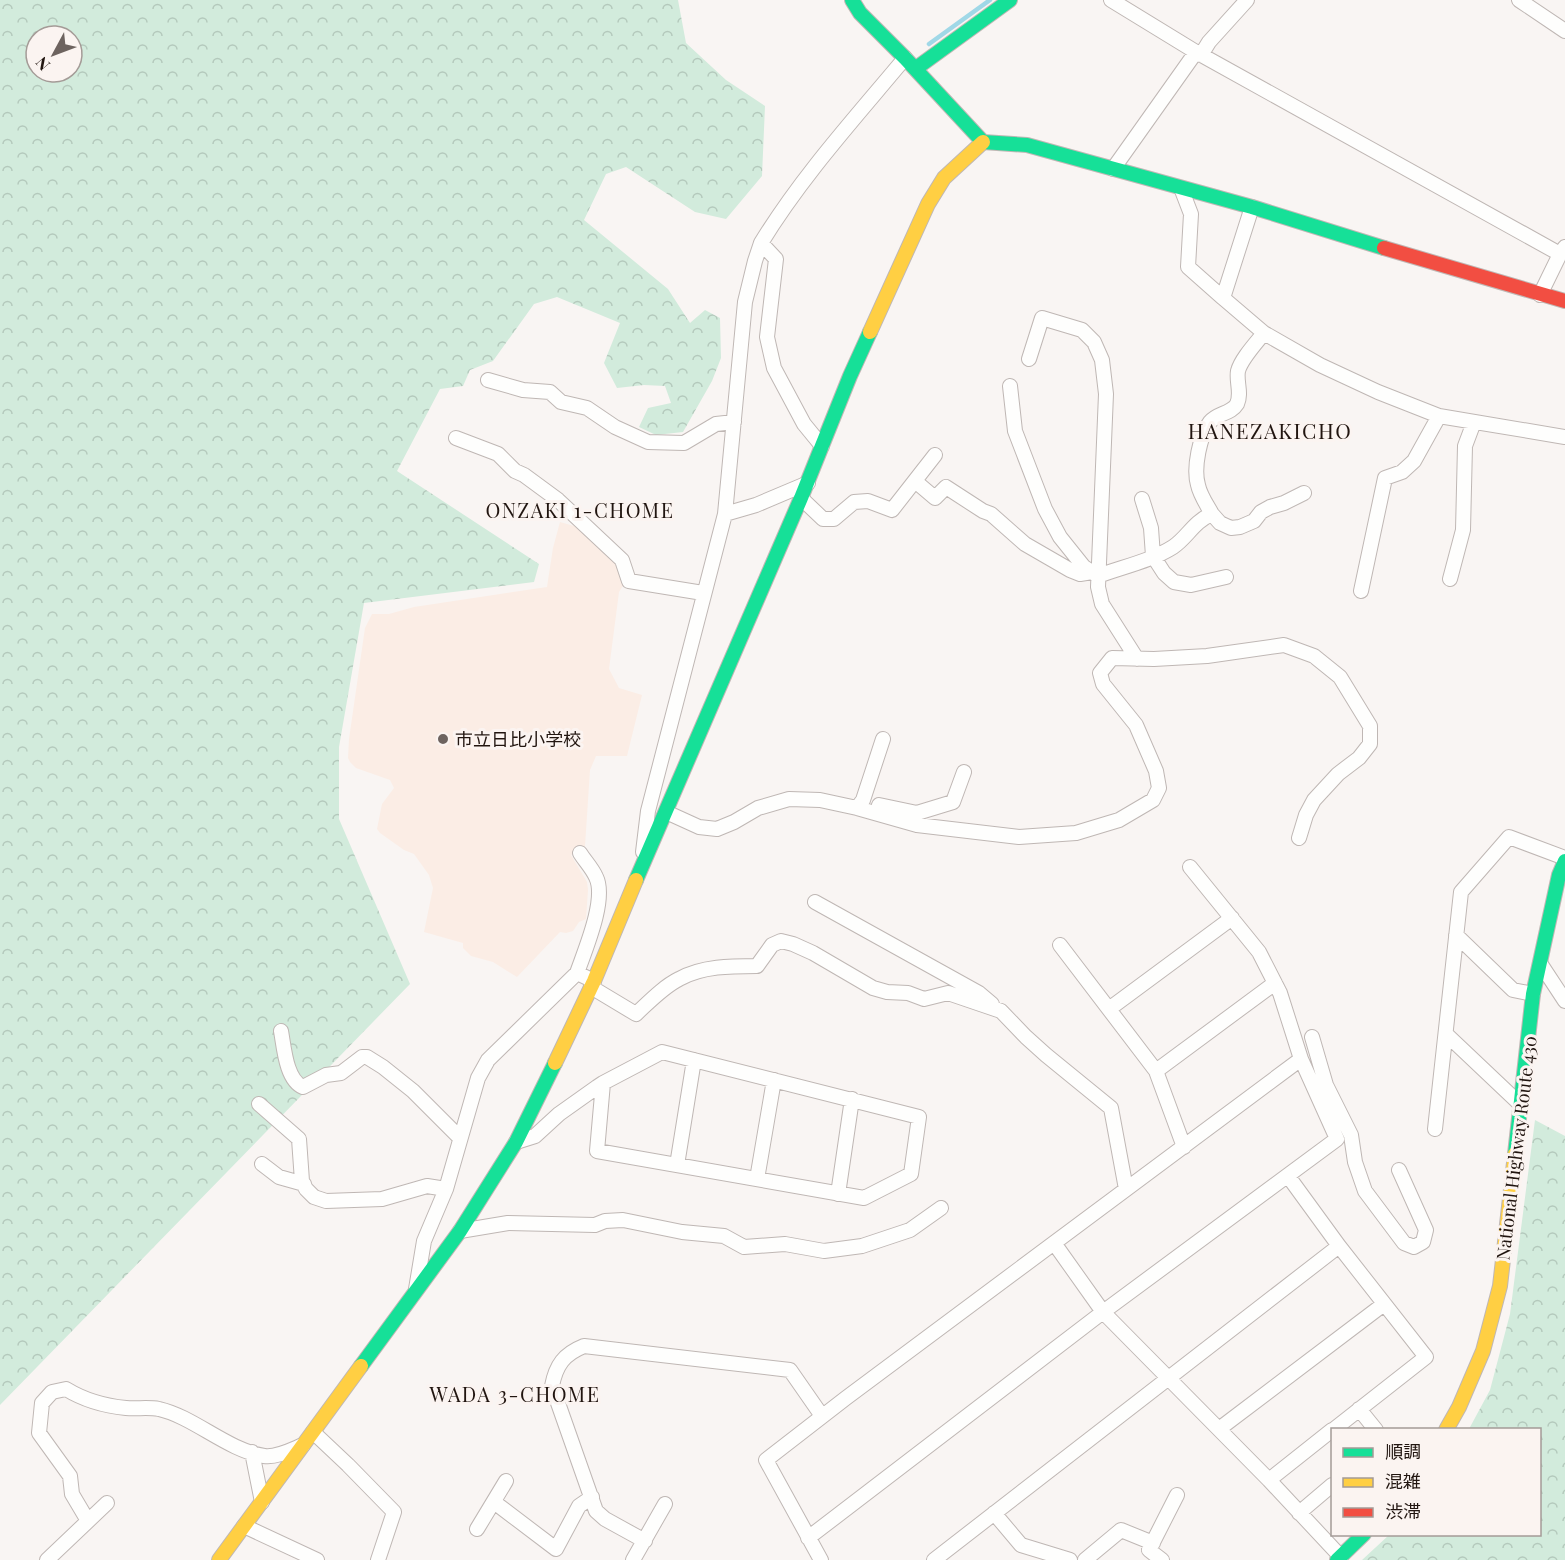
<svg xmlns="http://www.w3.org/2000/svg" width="1565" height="1560" font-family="'Playfair Display','Noto Sans JP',serif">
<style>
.education{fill:#fbede5}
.forest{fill:url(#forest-crowns);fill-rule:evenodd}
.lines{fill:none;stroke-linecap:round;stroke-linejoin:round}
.stream{stroke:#a0d8e7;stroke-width:4.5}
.street-casing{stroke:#bfb7b4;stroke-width:16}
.fast-casing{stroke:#bfb7b4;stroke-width:16}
.slow-casing{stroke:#bfb7b4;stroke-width:16}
.jam-casing{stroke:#bfb7b4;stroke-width:16}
.street{stroke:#fefefd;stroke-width:14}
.fast{stroke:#16e098;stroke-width:14}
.slow{stroke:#ffcf43;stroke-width:14}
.jam{stroke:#f24e42;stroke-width:14}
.poi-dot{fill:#6d635f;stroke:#fbf4f1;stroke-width:2}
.labels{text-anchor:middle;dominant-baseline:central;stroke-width:6;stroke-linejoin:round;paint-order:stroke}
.poi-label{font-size:18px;fill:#211510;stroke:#fbf4f1;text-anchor:start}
.street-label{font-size:18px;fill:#211510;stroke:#fbf4f1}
.neighbourhood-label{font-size:20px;letter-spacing:1.5px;fill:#211510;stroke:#fbf4f1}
.quarter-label{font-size:21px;letter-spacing:1.5px;fill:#211510;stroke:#fbf4f1}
</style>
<defs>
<pattern id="forest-crowns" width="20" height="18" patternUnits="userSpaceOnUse" patternTransform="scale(1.5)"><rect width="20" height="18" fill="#d2ebdc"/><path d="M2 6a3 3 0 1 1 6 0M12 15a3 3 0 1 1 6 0" fill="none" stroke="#b4c9bc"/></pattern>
</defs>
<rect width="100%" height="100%" fill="#f9f5f3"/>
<!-- education -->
<path class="education" d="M560,522L574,526L578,523L621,567L624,584L619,592L609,669L619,688L642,695L627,756H596L590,770L585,846L571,855L587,882L588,890L586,919L579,922L573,931L566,933L560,932L517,977L493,962L471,956L463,948V943L424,932L433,888L429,875L414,854L404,850L380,833L377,829L382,804L394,788L390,780L356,768L350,762L348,758L349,739L365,628L372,614H389L414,607L547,587L553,548Z"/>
<!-- forest -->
<path class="forest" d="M0,0H678L686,43L726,80L765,106L762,176L726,219L695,212L626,167L606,174L584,220L668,289L690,323L705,310L720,318L721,358L712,381L683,432L656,435L639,427L648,408L671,403L665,386L644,385L617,388L604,363L620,323L557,297L534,304L493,361L470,370L463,386L440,389L397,471L539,564L534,582L364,603L339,747V819L410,984L0,1405ZM36,36H72V72H36Z
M1535,1120L1565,1136V1560H1362L1389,1535L1540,1534V1430L1469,1429L1490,1390L1510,1314Z"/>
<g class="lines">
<!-- stream -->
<path class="stream" d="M929,44L990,0"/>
<defs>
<path id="street" d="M1111,0L1196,52L1560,254
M1519,0L1565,31
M1201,55L1209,42L1247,0
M1113,169L1196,52
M1181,188L1191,214L1188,267L1223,298
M1252,207L1223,298L1264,333L1320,365L1378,392L1439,416L1565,437
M1540,295L1560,254L1565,247
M1029,359L1042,318L1082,330L1094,342L1102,360L1106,394L1098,587L1102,604L1137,659
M488,380L523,390L550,392L561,402L587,408L615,427L648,442L684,443L716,424L734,422
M1010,386L1015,431L1045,509L1060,537L1084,567L1098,576C1122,567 1151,561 1173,547C1188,537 1193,522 1212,514C1207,505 1200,495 1198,485C1193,468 1200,435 1210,422C1217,413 1231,414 1237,404C1242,393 1236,382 1238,371C1241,359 1257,342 1264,333
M456,438L498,454L515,471L524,475L558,500L622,560L629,581L703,593
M822,446L804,424L774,368L767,337L776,259L761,243C802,176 855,118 905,58
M915,481L935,498L946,487L983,511L991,514L1025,544L1070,570L1080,574L1092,572
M801,498L823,519H834L854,502L868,501L892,510L935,455
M1142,499L1151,528L1153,556L1164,573L1174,582L1191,585L1226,577
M725,514L756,505L808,483
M1212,514L1220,523L1231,528L1240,527L1254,521L1261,512L1270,507L1284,503L1304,493
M1450,579L1463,530L1465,446L1474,422
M1361,591L1385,478L1402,472L1414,461L1439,416
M879,805L917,813L953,802L964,772
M857,808L863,800L883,739
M666,812L699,827L717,829L734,822L758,808L789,799L820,800L857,808L917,825L1019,837L1076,833L1119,820L1153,800L1159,788L1156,771L1136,725L1103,684L1100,673L1112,658L1154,659L1207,656L1284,645L1314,656L1340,677L1370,726V744L1359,758L1338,774L1314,800L1306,815L1299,838
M643,852L648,811L725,514L745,302L755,261L761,243
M815,902L979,993L992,1004
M1456,935L1513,990L1533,994
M1060,945L1156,1071L1184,1147
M1540,963L1565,1001
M577,973C585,950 607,899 596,877C592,868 585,861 580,853
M591,987L636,1014C649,1002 663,987 679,979C702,966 731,966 757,966L772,945L781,941L793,944L813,953L873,988L887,992L908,993L924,999L948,993L1001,1011L1026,1037L1046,1055L1111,1108L1126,1189
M1109,1009L1232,918
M281,1031C284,1047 286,1080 303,1087L326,1075L341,1073L362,1057H367L383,1067L413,1091L460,1138
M1446,1034L1521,1105
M1312,1037L1326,1085L1351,1135L1355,1162L1365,1191L1404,1243L1414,1247L1423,1242L1426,1230L1399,1170
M1156,1071L1275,983
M259,1104L299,1139L302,1181L306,1189L314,1197L326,1201L382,1199L427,1186L446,1189
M1435,1129L1461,892L1509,837L1565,858
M516,1142L535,1136L559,1114L597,1087L603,1083L662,1052L919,1117L911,1174L864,1198L597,1151L603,1083
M262,1164L279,1177L304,1184
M677,1165L694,1060
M1288,1176L1339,1246L1426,1357L1333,1430
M757,1179L774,1080
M838,1194L852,1099
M460,1231L508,1223L595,1225L605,1221L623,1220L682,1232L724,1236L744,1247L785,1244L824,1251L862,1246L910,1230L941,1208
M1054,1243L1103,1312L1269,1480L1341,1557
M416,1289L424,1241L446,1189L478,1078L488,1060L577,973L594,981
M1359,1409L1376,1430
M1219,1429L1384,1304
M313,1432L348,1465L394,1512L378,1560
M252,1452L262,1502
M1269,1480L1332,1430
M494,1502L556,1549L579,1506L592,1497
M994,1513L1021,1545L1070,1560
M1299,1513L1332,1485
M88,1521L72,1494L70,1476L39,1433L42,1403L52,1392L66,1389C84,1400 105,1406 126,1408C137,1409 148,1407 159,1409C194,1417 227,1450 264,1456C276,1458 291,1450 303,1445
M244,1526L317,1560
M477,1529L506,1481
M808,1538L1103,1312L1337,1139L1301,1059L1280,993L1259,952L1190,867
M645,1541L605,1519L596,1511L552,1386C556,1365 564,1354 584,1346L790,1370L822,1416
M47,1560L107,1503
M633,1560L665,1504
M821,1560L766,1460L846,1398L1301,1059
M934,1560L1339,1246
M1085,1560L1121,1530L1153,1543
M1162,1560L1149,1550L1177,1495"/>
<path id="fast" d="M852,0L860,13L905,58L983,142L1027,145L1252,207L1384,248
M915,69L1010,0
M636,880L801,498L850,376L870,332
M1515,1154L1533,994L1559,875L1565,861
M361,1366L460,1231L516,1142L555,1063
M1337,1560L1364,1534"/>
<path id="slow" d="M870,332L928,204L944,178L983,142
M555,1063L594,981L636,880
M1446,1430L1459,1407L1483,1351L1500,1286L1515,1154
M219,1560L361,1366"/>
<path id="jam" d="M1384,248L1565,301"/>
</defs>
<!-- street casing -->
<use href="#street" class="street-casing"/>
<!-- fast casing -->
<use href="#fast" class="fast-casing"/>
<!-- slow casing -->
<use href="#slow" class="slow-casing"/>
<!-- jam casing -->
<use href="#jam" class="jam-casing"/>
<!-- street -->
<use href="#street" class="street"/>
<!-- fast -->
<use href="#fast" class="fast"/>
<!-- slow -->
<use href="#slow" class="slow"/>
<!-- jam -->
<use href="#jam" class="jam"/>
</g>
<!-- markers -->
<circle class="poi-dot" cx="443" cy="739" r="6"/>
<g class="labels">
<!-- poi labels -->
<g class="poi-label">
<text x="455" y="739">市立日比小学校</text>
</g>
<!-- street labels -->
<g class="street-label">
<text transform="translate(1516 1148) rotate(-83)">National Highway Route 430</text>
</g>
<!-- neighbourhood labels -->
<g class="neighbourhood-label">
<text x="580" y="509">ONZAKI 1-CHOME</text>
<text x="515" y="1393">WADA 3-CHOME</text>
</g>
<!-- quarter labels -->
<g class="quarter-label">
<text x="1270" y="430">HANEZAKICHO</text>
</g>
</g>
<!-- legend -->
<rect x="1331" y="1428" width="210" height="108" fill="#fbf4f1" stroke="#a49b97" stroke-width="1.5"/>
<rect x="1343" y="1448" width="30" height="9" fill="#16e098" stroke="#a49b97" stroke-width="1.5"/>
<text x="1385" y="1458" font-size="18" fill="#211510">順調</text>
<rect x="1343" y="1478" width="30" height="9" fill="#ffcf43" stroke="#a49b97" stroke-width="1.5"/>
<text x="1385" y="1488" font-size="18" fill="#211510">混雑</text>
<rect x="1343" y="1508" width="30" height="9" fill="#f24e42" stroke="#a49b97" stroke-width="1.5"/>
<text x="1385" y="1518" font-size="18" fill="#211510">渋滞</text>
<!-- north arrow -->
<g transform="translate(54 54) rotate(229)"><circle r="28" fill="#fbf4f1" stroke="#a49b97" stroke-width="1.5"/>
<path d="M0-4.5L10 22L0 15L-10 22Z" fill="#6d635f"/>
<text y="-9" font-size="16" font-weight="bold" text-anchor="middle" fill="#211510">N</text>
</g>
</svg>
